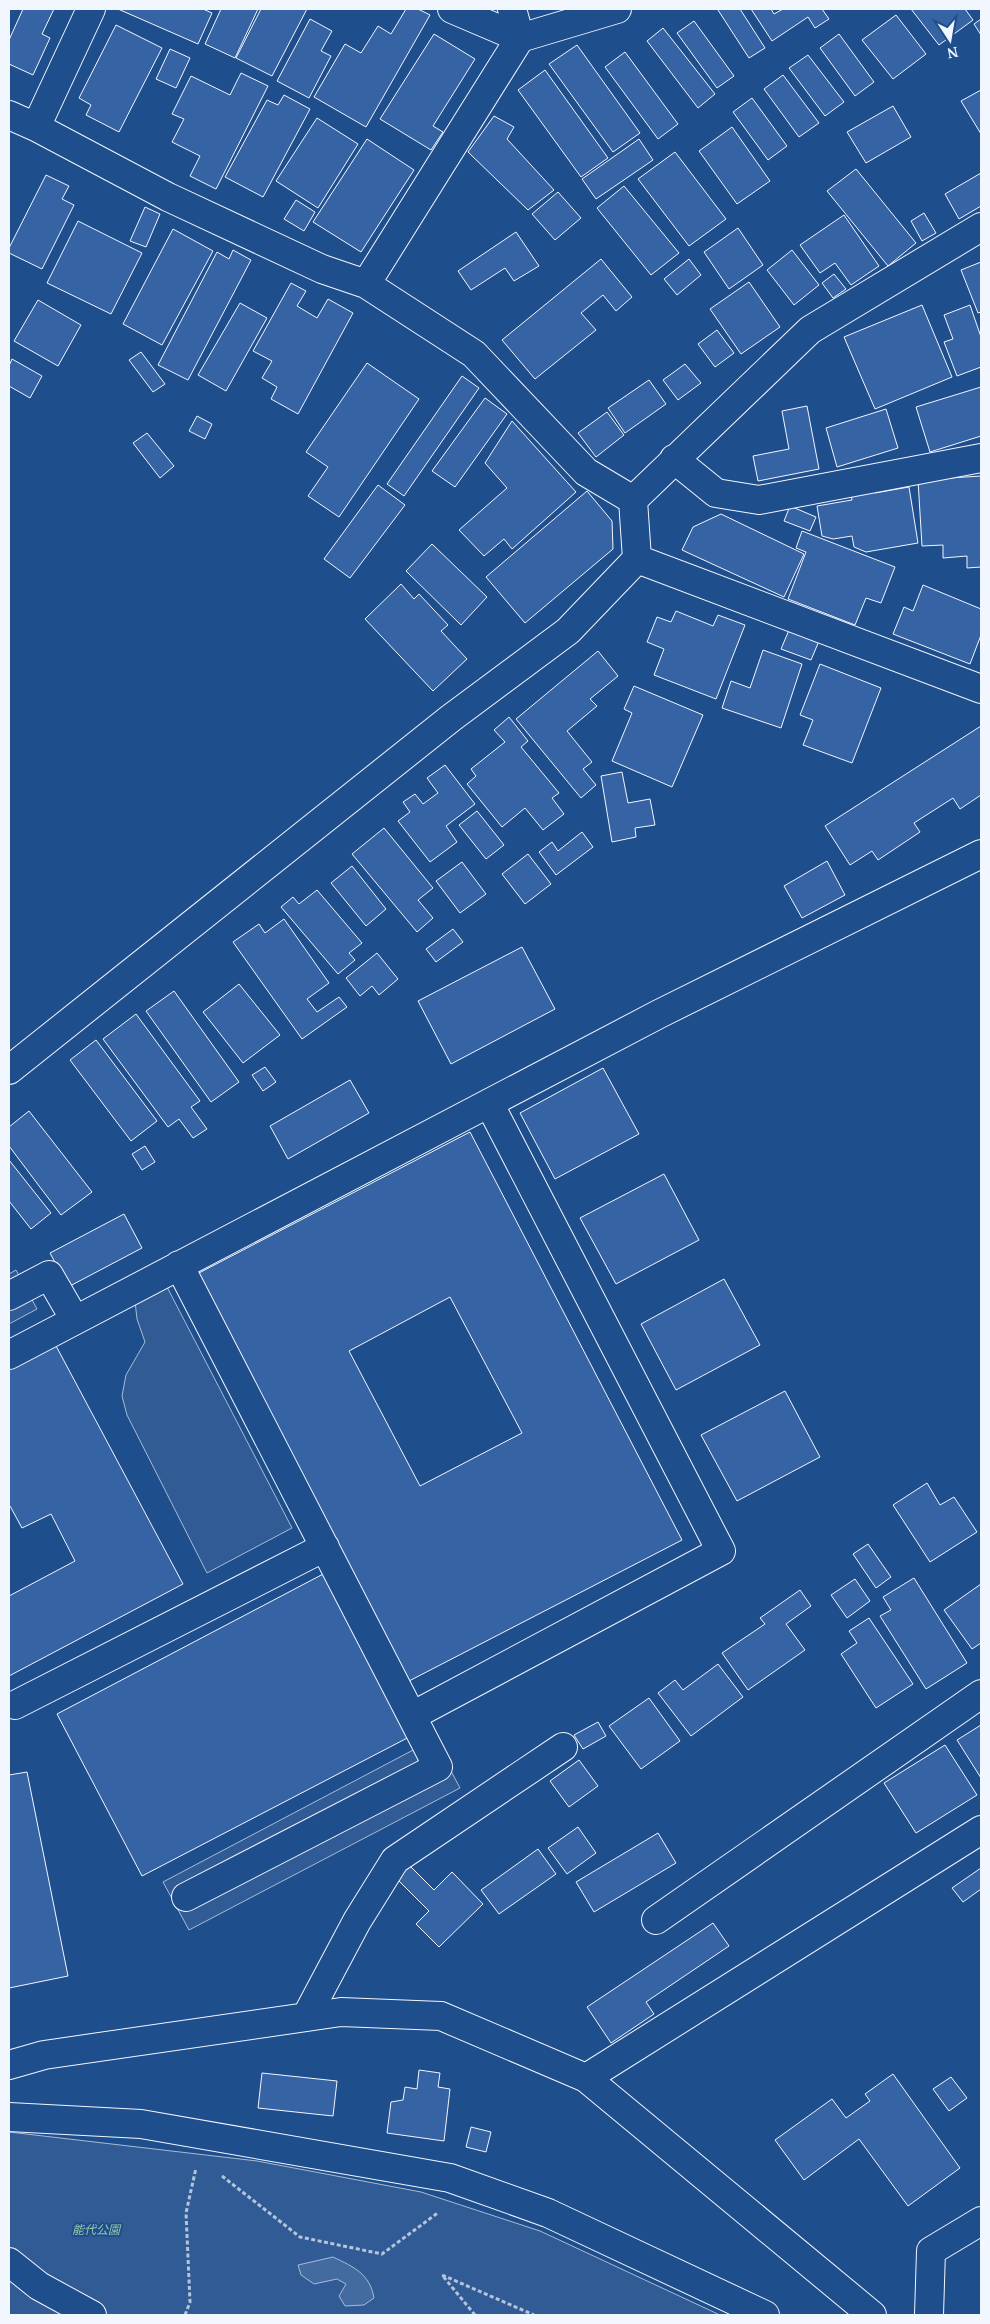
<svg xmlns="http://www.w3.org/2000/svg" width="990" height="2324" font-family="'PT Serif','Noto Sans JP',serif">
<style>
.built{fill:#305b95;stroke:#a8bbd7}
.water{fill:#446ba0;stroke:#a8bbd7}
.building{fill:#3563a3;stroke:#f2f6ff;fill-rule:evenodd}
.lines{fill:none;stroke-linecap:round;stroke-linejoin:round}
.minor-casing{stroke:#f2f6ff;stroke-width:30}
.path{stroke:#b3c4dc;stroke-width:3;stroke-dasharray:4 2.5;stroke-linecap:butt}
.minor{stroke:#1f4e8c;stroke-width:28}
.labels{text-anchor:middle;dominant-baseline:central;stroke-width:4;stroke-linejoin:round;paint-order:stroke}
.park-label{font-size:12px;font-style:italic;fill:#97c8a6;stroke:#1f4e8c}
</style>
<rect width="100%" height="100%" fill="#1f4e8c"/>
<!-- built -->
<path class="built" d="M16,1270L37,1309L9,1324V1274Z
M167,1287L292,1528L207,1573L127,1415L122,1396L126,1375L145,1342L137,1319L135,1301Z
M434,1739L460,1788L189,1930L163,1882Z
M9,2132L257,2161L421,2192L540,2231L720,2315H9Z"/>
<!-- water -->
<path class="water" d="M333,2257C354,2267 370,2274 374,2298L364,2305L345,2306L339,2296L346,2284L337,2279L314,2284L301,2275L298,2265Z"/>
<!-- building -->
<path class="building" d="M23,9H54L42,34L50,38L33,75L9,64V40Z
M118,9H203L212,13L198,44Z
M221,9H258L235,58L205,44Z
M261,9H307L272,76L236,58Z
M406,9H418L430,15L366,127L314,97L345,44L361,53L378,26L391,34Z
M720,9H740L765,48L749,58L718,10Z
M751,9H771L774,14L783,9H822L829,19L815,28L808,17L772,41Z
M911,9H965L973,20L939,45Z
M896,15L926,54L893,79L862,40Z
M310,19L332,31L321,51L331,56L309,98L277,81Z
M981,19V35L974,24Z
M694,21L734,76L717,88L677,33Z
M116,25L162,48L119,132L86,115L91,105L79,98Z
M663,28L715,94L698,108L647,41Z
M434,34L475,59L433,126L443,132L431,150L380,119Z
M839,34L874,82L855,96L820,48Z
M577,45L640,133L613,152L549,64Z
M170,49L190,58L176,88L156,79Z
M625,52L678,124L658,139L605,67Z
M808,55L844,102L825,116L789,68Z
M545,70L608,158L581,177L518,90Z
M241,73L268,86L216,189L190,176L200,156L172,142L184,119L172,114L191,76L230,95Z
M783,75L819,123L799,137L764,89Z
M981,90V134L961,101Z
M284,95L310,109L263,197L225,177L267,100L278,105Z
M752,98L787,146L768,160L733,112Z
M893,106L911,137L866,163L847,132Z
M494,116L514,127L507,139L554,190L528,210L468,152Z
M317,118L358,144L318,208L276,181Z
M732,127L770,181L737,204L699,151Z
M367,139L414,170L361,252L313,222Z
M639,139L653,160L596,199L582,179Z
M675,152L726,219L689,246L638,179Z
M856,169L916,243L888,266L827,191Z
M981,173V206L959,219L945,194Z
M46,175L69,186L62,199L74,205L42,269L9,253V248Z
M624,186L679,253L651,275L597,208Z
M558,192L581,218L555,240L532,214Z
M296,200L315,212L304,231L284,219Z
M145,207L160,214L146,247L130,241Z
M924,213L936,233L922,241L911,221Z
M844,215L879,266L851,285L835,263L820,273L800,245Z
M78,221L142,253L111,314L47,283Z
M738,228L763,265L729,289L704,252Z
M173,229L213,251L162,345L123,324Z
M516,232L539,266L514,281L505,268L471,290L458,271Z
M233,250L251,260L188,380L158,365L217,252L229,259Z
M792,250L819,285L794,305L767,270Z
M601,259L632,297L616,311L603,295L581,313L596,330L535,379L502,340Z
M689,259L701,275L677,295L664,279Z
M981,262V312L978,313L961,270Z
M834,274L846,289L833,298L822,283Z
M749,282L780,327L741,354L710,309Z
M291,283L306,291L297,306L317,318L328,299L353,313L298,414L271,399L277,387L262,378L272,361L253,351Z
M38,300L81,325L58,366L14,341Z
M240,303L267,318L226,391L198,375Z
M922,305L952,377L875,409L844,337Z
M970,305L981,337V367L957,376L944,342L953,339L944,315Z
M717,330L734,353L715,367L698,344Z
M141,352L165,384L153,392L129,360Z
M12,359L42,376L30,398L9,386V366Z
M367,363L419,399L339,517L308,496L328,467L306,452Z
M685,364L701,383L678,400L663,380Z
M462,376L479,388L404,496L387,484Z
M649,380L666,404L625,433L608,408Z
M981,387V436L930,452L916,407Z
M485,398L507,414L455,487L432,471Z
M807,406L819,469L758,481L753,456L789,449L782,411Z
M886,409L898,448L837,467L826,428Z
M607,412L624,435L596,457L578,433Z
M197,416L212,424L205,439L189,431Z
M512,421L576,492L512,549L504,539L484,556L459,530L507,488L485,463Z
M147,433L174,466L160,478L133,443Z
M981,476V567L967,568V556L943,558V545L922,546L918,480Z
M378,485L405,505L350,578L324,559Z
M874,486L875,493L909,487L918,543L866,552L854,547L852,536L833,539L822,536L817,506L852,500L850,490Z
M587,491L612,521L613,549L525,623L486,577Z
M790,506L816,517L810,531L784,521Z
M721,514L804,554L784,597L682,550L693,527Z
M802,531L895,567L881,603L866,598L855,625L788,599L806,552L796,548Z
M432,544L487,597L461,625L406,571Z
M401,584L414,599L419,594L448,625L441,631L467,659L433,691L365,619Z
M923,585L981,609V635L970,664L893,634L904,607L913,611Z
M676,611L713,626L718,615L745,625L716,699L654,675L664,649L647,642L657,617L671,622Z
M789,630L819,641L811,660L781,649Z
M763,650L802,664L781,728L722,708L731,681L750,688Z
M598,651L618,676L590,699L597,706L567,731L592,762L583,769L596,785L581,798L516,719Z
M820,664L881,688L852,763L803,745L813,720L800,715Z
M634,686L703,715L672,787L612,761L632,713L624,709Z
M509,717L528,741L521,747L559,793L552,798L564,814L543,830L525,808L502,827L467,784L476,776L471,769L505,742L494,730Z
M981,726V795L960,809L953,798L914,823L920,832L878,860L872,851L850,865L825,826Z
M445,765L475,804L446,826L457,842L430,862L398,821L410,812L403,802L415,794L423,804L438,793L427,778Z
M622,772L628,803L650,799L655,825L635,828L636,837L612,842L601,776Z
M477,811L504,845L486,859L459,825Z
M384,828L433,888L418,900L433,918L417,932L352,854Z
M582,832L593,847L556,875L539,852L552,842L558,851Z
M528,854L551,884L525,904L502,874Z
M827,861L845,895L802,918L784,886Z
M462,862L486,894L460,913L436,881Z
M352,866L386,909L366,926L331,883Z
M317,890L362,943L349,953L355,960L338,974L281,907L293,897L299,904Z
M284,919L329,983L307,999L317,1012L339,997L347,1007L302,1039L233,942L259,924L265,933Z
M453,929L463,942L436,962L426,949Z
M522,947L555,1009L451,1064L418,1001Z
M377,953L398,979L379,995L372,986L360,996L346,978Z
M239,984L280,1035L243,1063L203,1012Z
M174,991L239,1082L211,1102L146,1011Z
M136,1014L200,1101L191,1107L207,1129L193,1138L179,1119L168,1127L103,1039Z
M96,1040L157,1121L131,1141L70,1060Z
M265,1067L276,1082L263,1091L252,1075Z
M603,1068L639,1134L555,1179L520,1113Z
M350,1080L369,1113L288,1159L270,1126Z
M29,1111L92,1192L61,1215L9,1146V1127Z
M470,1132L682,1540L409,1681L197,1274ZM450,1297L522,1433L420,1486L349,1351Z
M145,1146L155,1162L142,1170L132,1154Z
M9,1160L51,1213L31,1229L9,1201Z
M664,1174L699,1240L616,1284L580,1218Z
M124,1214L142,1248L68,1287L50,1253Z
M724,1279L760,1345L676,1390L641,1324Z
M55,1344L183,1584L9,1676V1596L75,1561L51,1514L22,1528L10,1506L9,1507V1368Z
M785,1391L820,1457L737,1501L701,1435Z
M927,1483L940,1505L954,1497L977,1532L930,1562L893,1505Z
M868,1544L891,1577L876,1588L853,1554Z
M327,1572L413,1735L142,1876L57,1714Z
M914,1578L967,1663L926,1689L880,1616L891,1610L883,1597Z
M855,1579L870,1601L847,1618L831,1595Z
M981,1584V1643L972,1649L944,1610Z
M800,1590L811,1606L786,1624L805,1650L748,1690L722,1653L765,1624L760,1618Z
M869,1618L913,1684L876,1708L841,1654L857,1643L849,1631Z
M718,1664L743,1697L691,1736L658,1693L675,1680L683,1690Z
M649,1698L680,1741L641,1769L609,1726Z
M598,1722L606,1736L583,1749L574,1735Z
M981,1725V1778L957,1740Z
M945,1745L977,1795L916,1833L884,1783Z
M579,1760L598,1786L569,1807L550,1781Z
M27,1772L68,1976L9,1988V1775Z
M578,1827L596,1853L567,1874L548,1848Z
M658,1833L676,1863L594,1912L576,1882Z
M538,1849L556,1874L499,1914L481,1890Z
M410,1866L434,1890L452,1872L483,1904L439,1947L416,1924L429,1911L397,1879Z
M981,1868V1889L963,1902L952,1888Z
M713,1923L729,1946L646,2002L654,2014L611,2043L587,2007Z
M419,2070L440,2073L438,2087L450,2089L444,2141L387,2133L391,2102L403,2100L405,2087L417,2089Z
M262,2073L337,2081L333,2116L258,2108Z
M893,2074L960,2168L908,2206L859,2139L804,2180L775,2140L832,2099L846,2118L870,2101L865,2094Z
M951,2077L967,2098L949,2111L933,2089Z
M471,2127L491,2132L486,2152L466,2147Z"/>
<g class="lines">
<defs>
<path id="minor" d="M452,9L520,38L617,9
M9,115L36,127L168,197L322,269L366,284L474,354L586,472L633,500
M36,127L91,9
M366,284L520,38L512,9
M674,459L716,493L759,500L981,458
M637,559L981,689
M9,1070L451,718L568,631L637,559L633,500L810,330L981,227
M179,1265L438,1767L186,1897
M9,1296L49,1275L75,1320
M9,1355L659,1014L981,854
M15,1705L325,1547
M412,1716L721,1551L489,1103
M656,1920L981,1694
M306,2017L357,1921L395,1860L563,1747
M9,2065L44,2055L341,2012L441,2016L586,2078L872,2315
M586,2078L981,1830
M9,2117L141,2124L450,2178L548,2213L765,2315
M9,2262L39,2286L92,2315
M929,2315L931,2251L981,2221"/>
</defs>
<!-- minor casing -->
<use href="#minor" class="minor-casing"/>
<!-- path -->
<path class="path" d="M222,2176L300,2237L382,2254L439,2212
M185,2315L190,2302L186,2213L196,2168
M475,2315L442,2275L534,2315"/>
<!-- minor -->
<use href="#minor" class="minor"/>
</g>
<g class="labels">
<!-- park labels -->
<g class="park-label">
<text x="96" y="2229">能代公園</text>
</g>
</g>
<!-- border -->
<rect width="990" height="2324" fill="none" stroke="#f2f6ff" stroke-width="20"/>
<!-- north arrow -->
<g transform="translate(950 40) rotate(168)" stroke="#1f4e8c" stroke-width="4" paint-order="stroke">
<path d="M0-4L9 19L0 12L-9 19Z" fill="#f2f6ff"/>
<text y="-8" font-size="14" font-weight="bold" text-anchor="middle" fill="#f2f6ff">N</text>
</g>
</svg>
